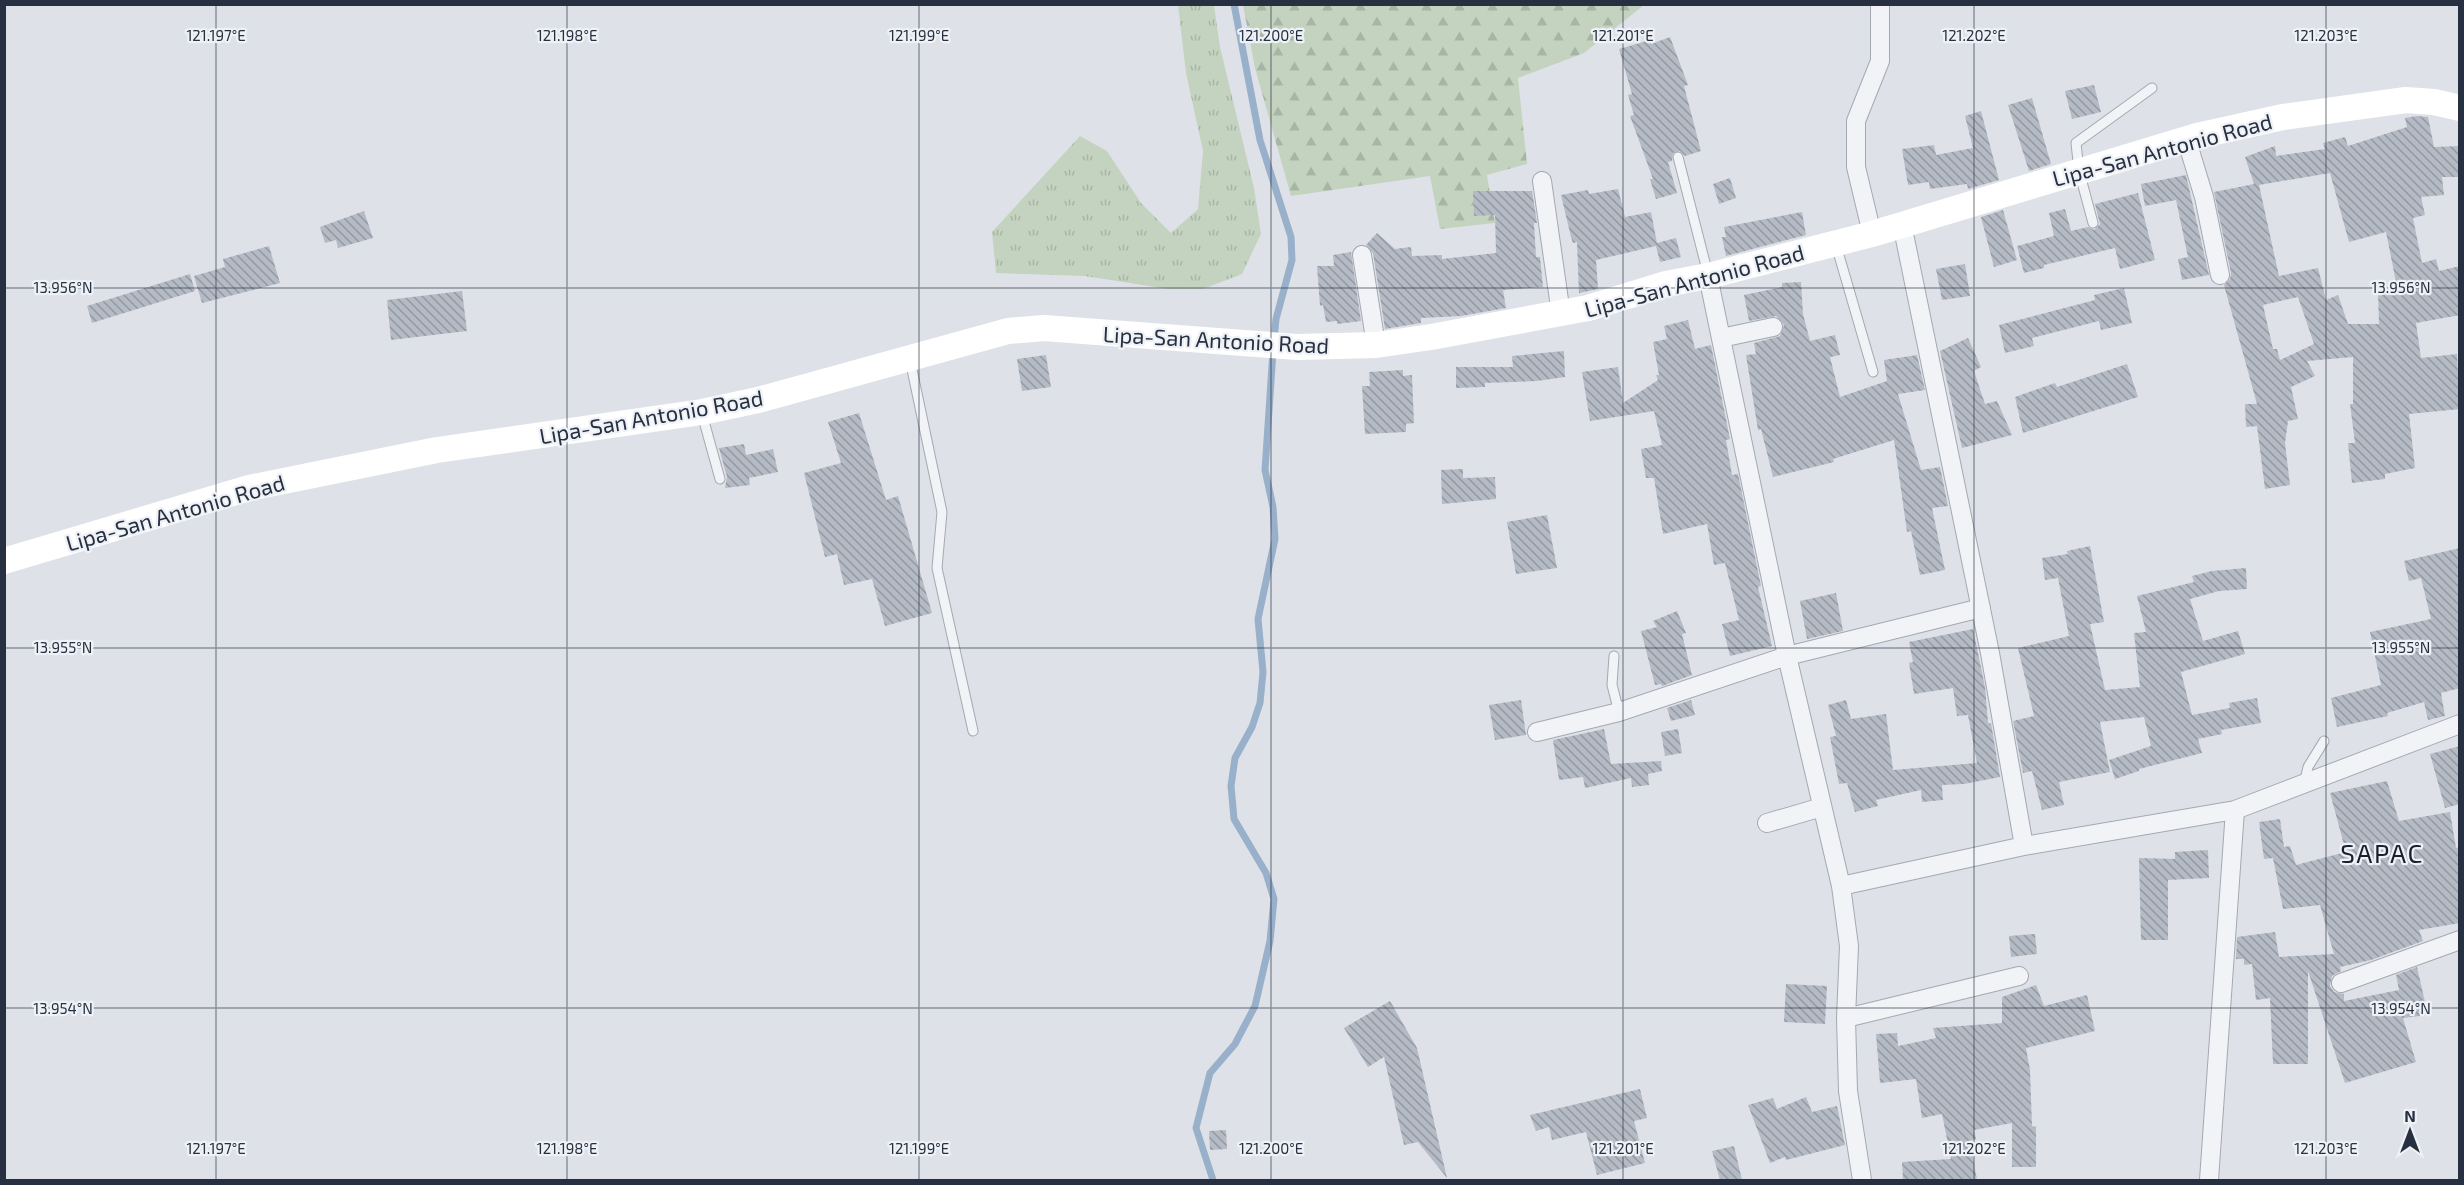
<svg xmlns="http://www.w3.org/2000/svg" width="2464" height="1185" font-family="'Exo 2',sans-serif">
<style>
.grass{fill:url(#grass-tufts)}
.forest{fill:url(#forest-firs)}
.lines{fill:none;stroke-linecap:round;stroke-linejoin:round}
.stream{stroke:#98b0ca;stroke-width:7}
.building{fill:url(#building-back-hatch);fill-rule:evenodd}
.service-casing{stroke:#a3a9b2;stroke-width:11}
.minor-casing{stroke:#a3a9b2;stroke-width:20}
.service{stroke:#f1f3f6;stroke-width:9}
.minor{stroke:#f1f3f6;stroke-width:18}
.secondary{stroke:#fff;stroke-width:26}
.ticks{fill:none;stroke:#273040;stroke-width:1.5;stroke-opacity:0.45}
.labels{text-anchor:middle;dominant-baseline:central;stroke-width:4.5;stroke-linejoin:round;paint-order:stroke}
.street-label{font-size:22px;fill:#273040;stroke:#eef1f6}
.quarter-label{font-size:26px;letter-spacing:1.5px;fill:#192130;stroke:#eef1f6}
.ticks-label{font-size:15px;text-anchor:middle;fill:#273040;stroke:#eef1f6;stroke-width:4.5;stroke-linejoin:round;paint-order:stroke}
</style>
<defs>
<pattern id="grass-tufts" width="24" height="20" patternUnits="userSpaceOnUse" patternTransform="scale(1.5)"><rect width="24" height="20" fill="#c4d3bf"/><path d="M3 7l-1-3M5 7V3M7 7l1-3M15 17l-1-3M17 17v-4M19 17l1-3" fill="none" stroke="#a8b5a5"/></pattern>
<pattern id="forest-firs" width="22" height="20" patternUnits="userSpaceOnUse" patternTransform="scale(1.5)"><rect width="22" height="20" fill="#c4d3bf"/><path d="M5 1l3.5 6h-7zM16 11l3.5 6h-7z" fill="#a8b5a5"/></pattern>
<pattern id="building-back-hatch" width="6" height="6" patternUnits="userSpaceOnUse" patternTransform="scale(1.5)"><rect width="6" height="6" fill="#b5bbc5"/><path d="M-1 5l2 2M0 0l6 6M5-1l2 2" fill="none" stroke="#9398a1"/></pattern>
</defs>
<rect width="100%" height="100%" fill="#dee2e8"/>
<!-- grass -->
<path class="grass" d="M1178,5H1214L1220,47L1254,188L1261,234L1242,274L1203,289H1168L1085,276L996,273L992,232L1080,136L1107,151L1141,203L1171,233L1198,209L1203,151L1186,73Z"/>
<!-- forest -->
<path class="forest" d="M1243,5H1644L1584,53L1518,78L1527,164L1487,175L1495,223L1440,229L1430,176L1291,196L1255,68Z"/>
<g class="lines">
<!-- stream -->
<path class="stream" d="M1234,4L1260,140L1291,237L1292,260L1276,319L1274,340
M1213,1180L1196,1128L1210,1073L1235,1044L1255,1006L1270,941L1274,899L1266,873L1234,819L1231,786L1235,758L1252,727L1260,703L1263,672L1258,619L1275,539L1273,507L1265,470L1273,351"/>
</g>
<!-- building -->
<path class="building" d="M1670,37L1688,85L1684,86L1701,151L1685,156L1680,151L1673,153L1672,161L1668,162L1677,193L1656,199L1650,179H1653L1630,116L1634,115L1628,95L1632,94L1619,49L1650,40L1651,44Z
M2094,85L2101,112L2072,119L2065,91Z
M2032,98L2051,164L2029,171L2008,105Z
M1981,111L1999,180L1968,189L1967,184L1930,189L1929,182L1908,185L1902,149L1934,145L1936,155L1973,148L1965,116Z
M2417,116L2428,117L2434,147L2460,146V177H2442L2444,195L2421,197L2425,215L2413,218L2422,263L2436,259L2439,271L2460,266V315L2416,323L2421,358L2457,354L2460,409L2409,414L2415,468L2385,474V479L2352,483L2348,443H2355L2350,404H2353V357L2307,361L2315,376L2291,387L2298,419L2288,421L2285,443L2290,485L2265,489L2257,426L2246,427L2245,404H2257L2224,285L2230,279L2231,273L2214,192L2254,184L2245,157L2275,146L2276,156L2325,149L2323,143L2345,137L2348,146L2407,127L2405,118ZM2330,173L2349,242L2386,232L2398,292L2378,293L2379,324H2348L2338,295L2326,300L2318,268L2279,276L2259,185ZM2298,297L2314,344L2280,360L2277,349H2273L2263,305Z
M2186,175L2209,275L2182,280L2178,259L2188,257L2176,200L2145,206L2141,184Z
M1730,178L1736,198L1719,204L1713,184Z
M1618,189L1625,217L1651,212L1657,243L1676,238L1681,257L1660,262L1656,246L1596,260L1598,289L1579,293L1577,242L1573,243L1571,237L1561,195L1588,190L1589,194Z
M1473,191H1532L1537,223H1534L1536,257H1540L1543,287L1503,290L1506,308L1461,316L1421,318V323L1385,329L1373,253L1366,245L1377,233L1395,249L1411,247L1412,256L1442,255V259L1496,253L1495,215L1474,216Z
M2138,193L2155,260L2120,269L2115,248L2044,265V268L2024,273L2017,246L2054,236L2049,213L2065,209L2071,231L2088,227L2094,230L2100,224L2095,204Z
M2003,210L2017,260L1994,267L1981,217Z
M364,211L373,238L338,248L336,240L325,243L320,227Z
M1802,212L1806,235L1726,256L1722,237H1726L1724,227Z
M269,246L280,283L202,303L194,276L225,267L223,259Z
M1351,252L1361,321L1337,324V321L1326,322L1323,305L1320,306L1317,266H1334L1333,255Z
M1965,264L1970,296L1942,300L1936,269Z
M190,274L195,291L92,323L87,306Z
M1801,282L1803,314L1810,341L1835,335L1840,355L1830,357L1840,397L1887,381L1884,360L1917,355L1925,390L1898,394L1921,470L1940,467L1948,506L1932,508L1945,570L1920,575L1911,531L1907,532L1894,440L1833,459L1834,462L1773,477L1761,429L1758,430L1746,355L1756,354L1754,343L1780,336L1784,325L1776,316L1749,321L1744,295L1782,287V283Z
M2124,288L2132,323L2101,330L2099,321L2032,338L2034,346L2005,353L1999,325L2095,300L2094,295Z
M462,291L467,331L391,340L387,300Z
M1688,320L1695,349L1711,345L1730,439L1726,440L1732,475L1738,474L1761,586L1758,587L1772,646L1730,656L1722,624L1739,620L1725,563L1714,565L1707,524L1663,534L1654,478H1646L1641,449L1662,445L1654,411L1590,421L1582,372L1618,367L1623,403L1658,380L1656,375H1659L1653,342L1667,339L1664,326Z
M1968,338L1981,367L1974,371L1985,404L1997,401L2012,435L1962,448L1940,351Z
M1564,351L1565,377L1537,381L1485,383V387L1456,388V367H1513L1512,356Z
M1046,355L1051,387L1022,391L1017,359Z
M2127,364L2138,397L2023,433L2015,397L2055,383L2057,387Z
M1403,370V376L1412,375L1414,423L1406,424V432L1365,434L1362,386H1370L1369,372Z
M859,413L886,500L898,496L932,613L885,626L872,579L844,585L837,554L825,557L804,473L841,463L828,422Z
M744,444L746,455L773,449L778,472L749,478L750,485L725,488L727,477L719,448Z
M1463,469V478L1495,477L1496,499L1442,504L1441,470Z
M1547,515L1557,568L1516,574L1507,522Z
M2090,546L2104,622L2090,624L2105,690L2140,687L2134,633L2146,632L2137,596L2194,582L2192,576L2212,571L2246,568L2247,589L2219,591L2190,599L2203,641L2238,631L2245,654L2181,672L2192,715L2230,708L2229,703L2257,698L2261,723L2221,730L2222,734L2198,739L2202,753L2139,769V771L2115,779L2109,760L2151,746L2144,717L2100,722L2110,772L2059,782L2064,805L2042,810L2032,771L2023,773L2013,721L2034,716L2018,648L2069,636L2058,578L2045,580L2042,558L2068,554L2067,551Z
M2460,548V688L2441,693L2445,716L2428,720L2424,702L2387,713L2388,716L2337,727L2331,698L2381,685L2370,632L2431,619L2421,578L2409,581L2404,561Z
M1836,593L1843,631L1807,639L1800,601Z
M1677,611L1686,633L1682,634L1692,675L1662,686L1661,684L1655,685L1641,631L1657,627L1653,621Z
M1973,629L1985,687L1988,723H1991L2000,777L1964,784L1942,785L1943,800L1922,802L1921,790L1876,800L1878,806L1855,812L1847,783L1839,784L1830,737L1836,736L1828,705L1846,700L1851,719L1886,714L1893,770L1977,763L1968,715L1957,716L1953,688L1914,694L1909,663L1913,662L1909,642Z
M1521,700L1526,735L1495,740L1489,705Z
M1691,700L1695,715L1671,721L1667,708Z
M1604,729L1611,764L1661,761L1662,771L1648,774L1649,785L1632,787L1631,778L1585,788L1583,777L1559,780L1553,740Z
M1678,729L1682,753L1665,756L1661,732Z
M2460,746V804L2445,808L2430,754Z
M2387,781L2399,821L2450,812L2456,848L2460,847V923L2419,930L2423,941L2371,960L2340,967L2341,971L2332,976L2330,986L2334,992L2344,994V1001L2399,990L2396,975L2417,967L2428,1015L2403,1018L2416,1062L2345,1083L2308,971V1064H2273L2270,998L2256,1000L2252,964L2244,965V959H2236L2237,937L2275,932L2279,957L2334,954L2320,905L2283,909L2273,858L2264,859L2259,822L2280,819L2284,847L2290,846L2296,865L2346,852L2330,793Z
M2208,850L2209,878L2168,880V940H2141L2139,858L2175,859V852Z
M2035,934L2037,954L2011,957L2009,936Z
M1786,984L1827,986L1825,1024L1784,1022Z
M2036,985L2044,1006L2087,995L2095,1031L2026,1048L2030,1070L2032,1126L2036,1127V1167H2012V1123L1974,1130L1976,1139L1970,1141L1977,1180H1903L1902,1162L1951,1159L1942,1114L1922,1118L1916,1079L1880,1083L1876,1034L1897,1033L1898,1046L1936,1038L1933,1028L2002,1023V997Z
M1390,1001L1417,1048L1447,1178L1418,1142L1404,1145L1384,1057L1368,1067L1344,1028Z
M1640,1089L1647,1118L1634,1121L1645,1163L1597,1175L1586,1132L1552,1140L1549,1127L1536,1131L1530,1115Z
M1806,1097L1812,1112L1837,1106L1845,1145L1786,1160L1785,1157L1770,1163L1748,1105L1773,1098L1777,1109Z
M1226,1130L1227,1149L1210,1150L1209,1131Z
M1734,1146L1742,1180H1720L1712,1151Z"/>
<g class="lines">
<defs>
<path id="service" d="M1678,157L1708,274
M2093,223L2079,171L2076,143L2152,88
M1836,245L1873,372
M910,360L942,512L937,568L973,731
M702,414L720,479
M1614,656L1612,685L1619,712
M2304,784L2308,767L2324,741"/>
<path id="minor" d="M2186,138L2204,197L2220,275
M1542,181L1561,314
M1902,224L1990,653L2024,846L2235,810L2460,724
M1872,234L1856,167V121L1880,61V4
M1362,255L1376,345
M1708,276L1787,656L1841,886L1849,946L1846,1018L1848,1091L1862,1180
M1721,338L1773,327
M1537,732L1619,712L1787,656L1981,608
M1767,823L1822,807
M1841,886L2024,846
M2341,983L2460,940
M1846,1018L2019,976
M2209,1180L2235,810"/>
</defs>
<!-- service casing -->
<use href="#service" class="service-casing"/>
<!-- minor casing -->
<use href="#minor" class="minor-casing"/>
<!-- service -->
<use href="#service" class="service"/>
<!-- minor -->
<use href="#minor" class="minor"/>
<!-- secondary -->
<path class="secondary" d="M4,561L249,488L437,450L702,412L758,400L1008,331L1044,328L1297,347L1376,345L1431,337L1588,308L1666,284L1708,276L1872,234L2197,136L2283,117L2406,100L2434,102L2460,108"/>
</g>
<!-- ticks -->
<path class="ticks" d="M216,4V1180M567,4V1180M919,4V1180M1271,4V1180M1623,4V1180M1974,4V1180M2326,4V1180M4,288H2460M4,648H2460M4,1008H2460"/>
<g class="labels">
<!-- street labels -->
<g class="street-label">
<text transform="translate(2162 149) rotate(-15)">Lipa-San Antonio Road</text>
<text transform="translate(1694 280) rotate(-15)">Lipa-San Antonio Road</text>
<text transform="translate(1216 339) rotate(3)">Lipa-San Antonio Road</text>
<text transform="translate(651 416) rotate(-10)">Lipa-San Antonio Road</text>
<text transform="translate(175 512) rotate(-16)">Lipa-San Antonio Road</text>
</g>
<!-- quarter labels -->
<g class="quarter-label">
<text x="2382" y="852">SAPAC</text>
</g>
</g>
<g class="ticks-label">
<text x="216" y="41">121.197°E</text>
<text x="567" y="41">121.198°E</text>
<text x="919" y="41">121.199°E</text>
<text x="1271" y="41">121.200°E</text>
<text x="1623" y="41">121.201°E</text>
<text x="1974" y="41">121.202°E</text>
<text x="2326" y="41">121.203°E</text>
<text x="63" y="293">13.956°N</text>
<text x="2401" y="293">13.956°N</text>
<text x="63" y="653">13.955°N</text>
<text x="2401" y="653">13.955°N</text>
<text x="63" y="1014">13.954°N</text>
<text x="2401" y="1014">13.954°N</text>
<text x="216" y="1154">121.197°E</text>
<text x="567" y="1154">121.198°E</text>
<text x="919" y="1154">121.199°E</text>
<text x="1271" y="1154">121.200°E</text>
<text x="1623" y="1154">121.201°E</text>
<text x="1974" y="1154">121.202°E</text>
<text x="2326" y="1154">121.203°E</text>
</g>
<!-- border -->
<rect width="2464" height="1185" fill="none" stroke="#273040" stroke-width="12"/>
<!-- north arrow -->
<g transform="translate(2410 1131)" stroke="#eef1f6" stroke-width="4.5" paint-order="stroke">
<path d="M0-4.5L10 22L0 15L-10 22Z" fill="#273040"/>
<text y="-9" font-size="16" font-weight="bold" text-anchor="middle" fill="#273040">N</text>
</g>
</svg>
